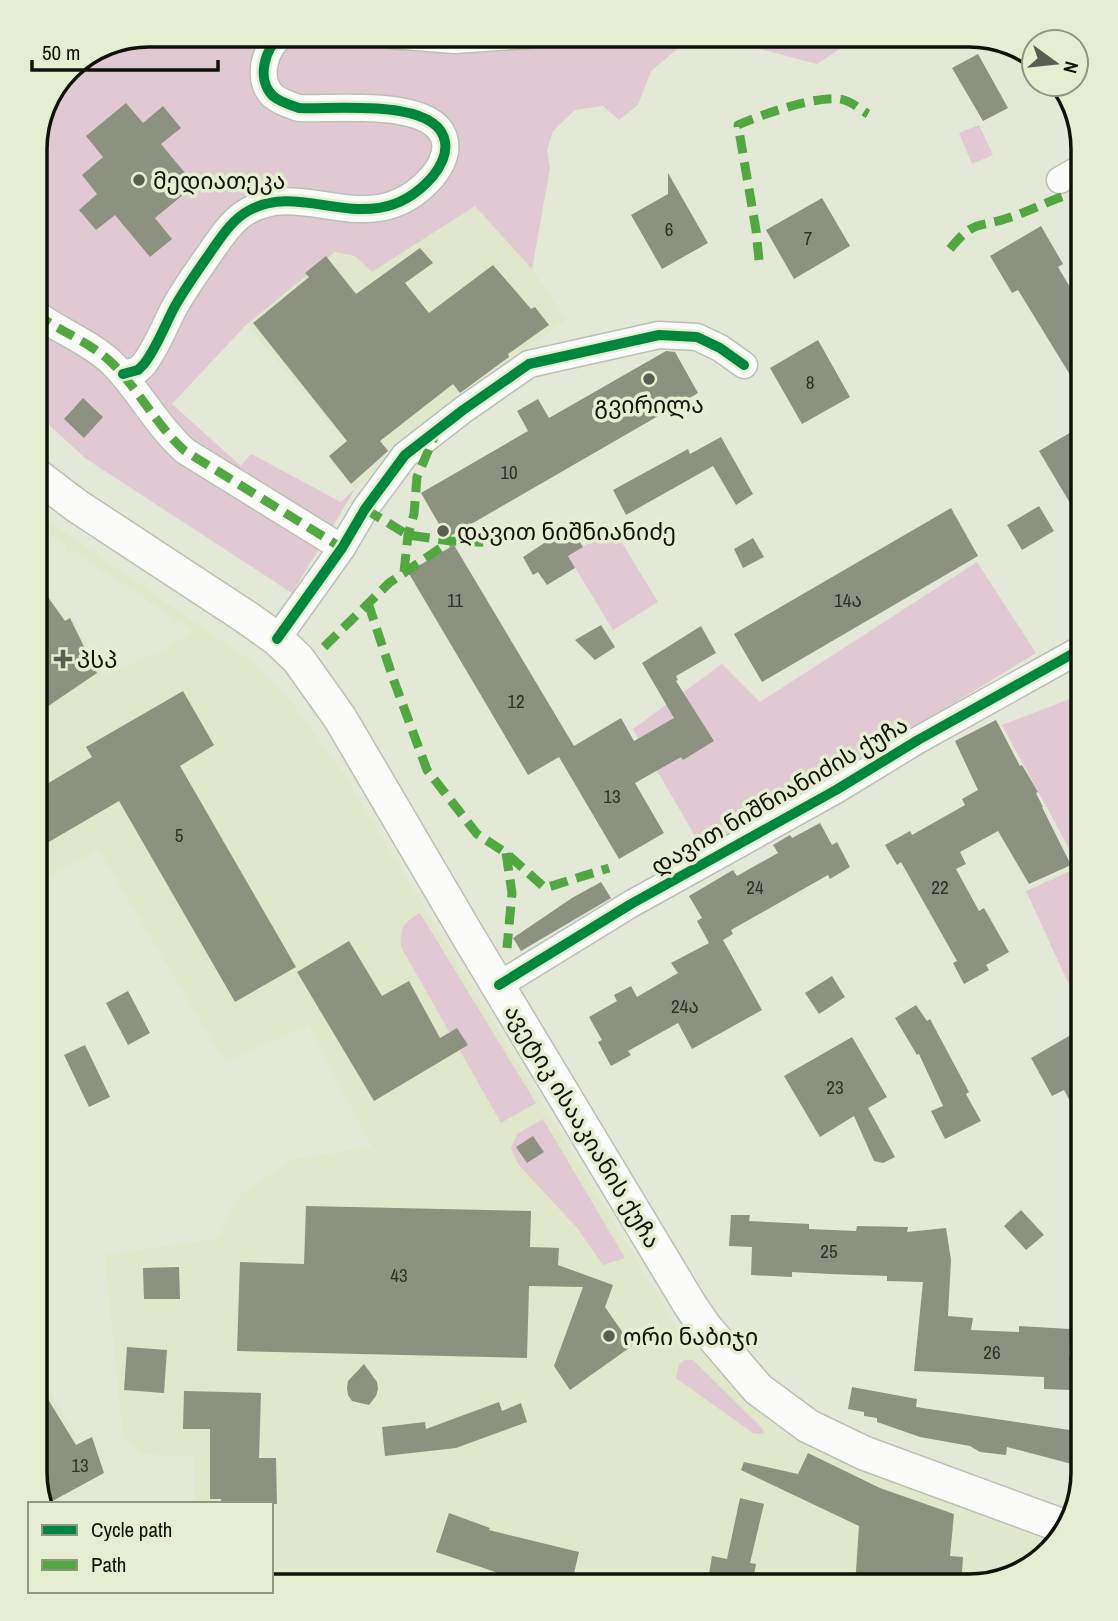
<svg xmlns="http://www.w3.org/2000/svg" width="1118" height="1621" font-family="'Archivo Narrow','Noto Sans Georgian',sans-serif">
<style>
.built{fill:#e0e7cb}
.green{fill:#e0c9d2}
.building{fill:#8d9280}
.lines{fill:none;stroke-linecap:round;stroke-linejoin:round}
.minor-casing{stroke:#bcc0b3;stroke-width:29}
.major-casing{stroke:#bcc0b3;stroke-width:36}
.minor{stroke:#fbfcf9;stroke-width:26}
.major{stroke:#fbfcf9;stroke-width:33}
.quiet{stroke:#51a841;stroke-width:9;stroke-dasharray:18 9;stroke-linecap:butt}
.cycleway-casing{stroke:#e6eed1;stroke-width:15}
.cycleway{stroke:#00873e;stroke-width:10}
.poi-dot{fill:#5a5d50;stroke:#e6eed1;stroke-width:2.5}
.labels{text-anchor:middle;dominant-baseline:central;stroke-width:7;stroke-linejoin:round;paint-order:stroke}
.number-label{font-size:19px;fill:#2f3226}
.poi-label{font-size:23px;fill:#101208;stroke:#e6eed1;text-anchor:start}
.street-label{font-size:23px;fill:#101208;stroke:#e6eed1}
.rim{fill:none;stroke:#101208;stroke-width:3.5}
</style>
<rect width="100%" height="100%" fill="#e3e8d7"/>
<!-- built -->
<path class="built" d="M475,206L532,269L566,319L355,489L326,455L344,439L246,325L335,252L355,256L372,272Z
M35,512L256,665L291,701L345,776L678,1329L778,1431L812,1448L1053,1544L1025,1571L969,1586H271V1504H195V1457L142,1454L123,1437L105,1255L217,1239L241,1194L295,1159L372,1147L309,1025L225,1062L99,850L35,884V576L62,615L69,612L104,676L159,652L194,631L180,621L174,624L170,614L167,616L162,608L157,610L154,602L148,603L144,595L138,596L135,588L129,590L125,582L119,584L115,576L109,578L106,570L100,571L96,564L91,565L87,558L81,559L77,551L69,554L64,544L35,524Z
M35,1366L75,1434L35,1465Z"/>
<!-- green -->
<path class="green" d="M150,35H694L651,71L638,105L619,120L603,106L575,110L553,131L547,150L550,168L532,269L475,206L372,272L355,256L335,252L246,325L172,404L241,466L251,454L341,502L355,489L292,593L85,458L35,412V142L67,77L85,60Z
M707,35H861L817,64Z
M979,125L993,155L972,164L959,133Z
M613,528L658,602L613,630L568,556Z
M977,562L1036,653L706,855L633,729L722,664L760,702Z
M1083,694V1015L1026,891L1079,867L1002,725Z
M420,913L536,1103L501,1123L401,947C399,928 404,922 420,913Z
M543,1119L625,1258L603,1265L578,1229L518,1164L511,1148L517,1134Z
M685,1360H693L762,1428L764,1434L753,1433L676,1378L679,1364Z"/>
<!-- building -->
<path class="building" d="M978,54L1008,108L983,121L952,68Z
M126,103L143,123L163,106L181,128L161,144L195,185L155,218L172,239L150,257L115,215L96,230L79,210L97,194L82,175L103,157L86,136Z
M668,173L708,243L662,269L631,215L668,194Z
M822,198L850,246L794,279L766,230Z
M1041,226L1063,264L1058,267L1083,309V396L1018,290L1012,293L990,256Z
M420,248L433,263L405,283L429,313L493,265L531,309L535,307L549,325L508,354L509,357L460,393L453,384L380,441L388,451L351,484L329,456L347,441L253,323L309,277L305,273L326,256L356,294Z
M818,340L850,397L802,424L770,368Z
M666,351L675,352L698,393L447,538L421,493L528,431L517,411L538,399L549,418Z
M83,398L103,417L84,438L64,419Z
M1083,425V495L1070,503L1039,451Z
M721,437L753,494L736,505L713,466L626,515L613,490L688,449L690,454Z
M1039,506L1054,531L1022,550L1007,525Z
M951,508L978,556L762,682L734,634Z
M570,526L583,547L568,556L575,568L547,585L538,572L533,575L523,557Z
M753,538L764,557L743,568L734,549Z
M454,545L574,746L621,718L634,741L674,718L642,663L701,626L716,653L676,676L678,680L676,681L714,741L683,760L681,757L635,783L664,833L619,859L559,757L528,775L408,572Z
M35,579L65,621L70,618L97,673L35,715Z
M601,625L615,647L595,660L575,640Z
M183,691L214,745L180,766L296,967L235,1002L119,801L35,850V791L92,757L86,747Z
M996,720L1020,766L1022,765L1038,792L1036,793L1043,807H1042L1071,865L1029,884L998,831L960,852L966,864L956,869L979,911L984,908L1009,952L986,965L989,970L964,984L953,963L957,961L901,862L897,865L885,845L910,831L912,835L965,805L962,799L978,790L955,741Z
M820,823L832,845L837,842L850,867L830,879L828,875L731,930L733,934L723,940L762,1010L692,1049L678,1023L628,1051L631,1055L611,1066L598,1042L602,1040L589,1017L617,1001L614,995L631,986L637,997L678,973L671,963L709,943L697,921L702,918L689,896L733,870L737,876L778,853L773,845L790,835L792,838Z
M601,882L611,898L521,951L513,938L572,898Z
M349,941L382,996L409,981L440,1038L457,1028L468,1045L374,1101L297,972Z
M832,976L845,997L819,1014L805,993Z
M128,991L150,1033L128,1045L106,1003Z
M916,1005L927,1021L930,1019L969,1092L966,1094L981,1121L945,1139L931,1111L943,1106L919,1054L917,1055L895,1018Z
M1083,1028V1125L1064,1090L1052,1096L1031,1058Z
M852,1037L887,1097L868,1108L895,1157L883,1163L874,1161L854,1116L820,1137L784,1076Z
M85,1045L110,1097L89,1107L64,1055Z
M533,1136L544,1152L527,1163L516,1147Z
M306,1206L531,1211L530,1247L559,1248L558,1265L613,1285L605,1307L632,1346L570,1390L554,1366L583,1287L529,1286L527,1358L237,1351L240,1262L304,1264Z
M1021,1210L1044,1235L1026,1250L1004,1226Z
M731,1215H750L749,1221L809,1224V1229L856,1231L857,1226L908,1227L907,1232L946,1228L951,1260L948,1316L973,1318L971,1330L1019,1332V1326L1070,1329L1069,1355L1074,1356L1072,1390L1044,1389V1377L914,1371L923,1282L887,1281V1276L830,1274L792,1272V1277L751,1275L752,1247L729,1246Z
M179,1267L180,1299H144L143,1268Z
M127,1347L167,1350L164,1393L124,1390Z
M364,1364L377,1382L378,1389L376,1396L369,1405L352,1401L348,1395L347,1388L348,1381Z
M35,1378L76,1445L92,1437L104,1473L47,1504H44L35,1471Z
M852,1387L917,1399L916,1407L1083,1432V1467L1007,1447L1006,1455L980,1452L970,1446L920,1437L877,1422V1418L864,1416V1412L848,1409Z
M184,1391L261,1393L259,1458H276L277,1504H221V1499H210V1429H183Z
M499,1402L502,1411L521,1403L527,1422L456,1448L385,1456L382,1427L425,1422L426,1429Z
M808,1453L880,1488L954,1514L950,1556L963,1557L961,1586H855L859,1526L741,1470L744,1462L798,1474Z
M740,1498L764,1504L750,1563L756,1564L752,1586H707L712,1556L727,1559Z
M449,1513L490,1528L489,1530L579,1552L571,1586H524L509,1582L510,1577L436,1552Z"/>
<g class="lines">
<defs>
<path id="minor" d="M392,35L454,40L526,35
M1060,180L1083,167
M35,313C59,331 90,342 112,363C139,390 156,425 185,451L342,548
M123,374L138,370L144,364C157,347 164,327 174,308C185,288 199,269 212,250C222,236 232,220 248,211C305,178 373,246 433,176C440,167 447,154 445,142C438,97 333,110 299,108C290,105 280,102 273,96C256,80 264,47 283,35
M277,639L342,548L365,509L405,455L463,410L529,364L659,335L697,337L720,348L744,365
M499,985L631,904L836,790L918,740L1083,648"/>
<path id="major" d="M35,474L77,506L246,617L277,639L298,659L340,718L468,936L690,1305L705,1327L758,1389L808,1426L864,1453L1068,1528"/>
</defs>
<!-- minor casing -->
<use href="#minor" class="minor-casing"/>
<!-- major casing -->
<use href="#major" class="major-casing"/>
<!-- minor -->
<use href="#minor" class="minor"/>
<!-- major -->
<use href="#major" class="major"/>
<!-- quiet -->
<path class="quiet" d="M950,249C975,218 978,229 1011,217C1030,211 1048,201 1067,195
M759,260L756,230L738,125C760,115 822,93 844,100C852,102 861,110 868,114
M35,313C59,331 90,342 112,363C139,390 156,425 185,451L342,548
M365,509L408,535L451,541L500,543
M404,572L408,535L414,514L417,477L435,435
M368,603L394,681L427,770L477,834L506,853L545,888L609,868
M324,647L389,583L451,541
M506,853L512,893L507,948"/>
<defs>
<path id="cycleway" d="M392,35L454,40L526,35
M123,374L138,370L144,364C157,347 164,327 174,308C185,288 199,269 212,250C222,236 232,220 248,211C305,178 373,246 433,176C440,167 447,154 445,142C438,97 333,110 299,108C290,105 280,102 273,96C256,80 264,47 283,35
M277,639L342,548L365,509L405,455L463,410L529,364L659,335L697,337L720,348L744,365
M499,985L631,904L836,790L918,740L1083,648"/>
</defs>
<!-- cycleway casing -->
<use href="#cycleway" class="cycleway-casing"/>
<!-- cycleway -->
<use href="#cycleway" class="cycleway"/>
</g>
<!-- markers -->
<g class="poi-dot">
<circle cx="139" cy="180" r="7"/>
<circle cx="649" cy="379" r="7"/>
<circle cx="443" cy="531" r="7"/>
<path d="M59.5 648.5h7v7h7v7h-7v7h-7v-7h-7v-7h7z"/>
<circle cx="609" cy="1336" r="7"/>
</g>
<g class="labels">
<!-- number labels -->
<g class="number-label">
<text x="669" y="229">6</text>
<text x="808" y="238">7</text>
<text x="810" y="382">8</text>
<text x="509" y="472">10</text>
<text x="455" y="600">11</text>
<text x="848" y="600">14ა</text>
<text x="516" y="701">12</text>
<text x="612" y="796">13</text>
<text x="179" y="835">5</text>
<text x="755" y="887">24</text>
<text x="940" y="887">22</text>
<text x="685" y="1006">24ა</text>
<text x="835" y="1087">23</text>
<text x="829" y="1251">25</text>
<text x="399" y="1275">43</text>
<text x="992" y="1352">26</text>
<text x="80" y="1465">13</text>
</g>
<!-- poi labels -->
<g class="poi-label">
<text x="153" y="180">მედიათეკა</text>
<text x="649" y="404" text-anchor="middle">გვირილა</text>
<text x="457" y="531">დავით ნიშნიანიძე</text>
<text x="77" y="659">პსპ</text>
<text x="623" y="1336">ორი ნაბიჯი</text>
</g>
<!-- street labels -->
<g class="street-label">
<text transform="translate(779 795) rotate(-30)">დავით ნიშნიანიძის ქუჩა</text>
<text transform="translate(583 1126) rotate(59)">ავეტიკ ისააკიანის ქუჩა</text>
</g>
</g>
<!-- crop -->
<path d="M0 0H1118V1621H0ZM149 47H969A102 102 0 0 1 1071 149V1472A102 102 0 0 1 969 1574H149A102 102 0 0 1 47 1472V149A102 102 0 0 1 149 47Z" fill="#e6eed1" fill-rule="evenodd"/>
<path class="rim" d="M149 47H969A102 102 0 0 1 1071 149V1472A102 102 0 0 1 969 1574H149A102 102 0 0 1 47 1472V149A102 102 0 0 1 149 47Z"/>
<!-- legend -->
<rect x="28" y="1502" width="245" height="91" fill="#e6eed1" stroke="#909681" stroke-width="2"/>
<rect x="42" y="1525" width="35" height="10" fill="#00873e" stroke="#909681" stroke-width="2"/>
<text x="91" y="1537" font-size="21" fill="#101208">Cycle path</text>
<rect x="42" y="1560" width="35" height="10" fill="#51a841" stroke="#909681" stroke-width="2"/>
<text x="91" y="1572" font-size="21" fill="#101208">Path</text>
<!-- north arrow -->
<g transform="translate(1055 63) rotate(105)"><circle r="33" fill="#e6eed1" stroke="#909681" stroke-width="2"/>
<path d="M0-5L12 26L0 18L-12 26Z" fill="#5a5d50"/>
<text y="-10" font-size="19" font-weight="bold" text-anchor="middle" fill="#101208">N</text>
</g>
<!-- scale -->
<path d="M32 60v10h186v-10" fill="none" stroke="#101208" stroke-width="3.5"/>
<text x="42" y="60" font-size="21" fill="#101208" stroke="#e6eed1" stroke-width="5" paint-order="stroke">50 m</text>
</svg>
